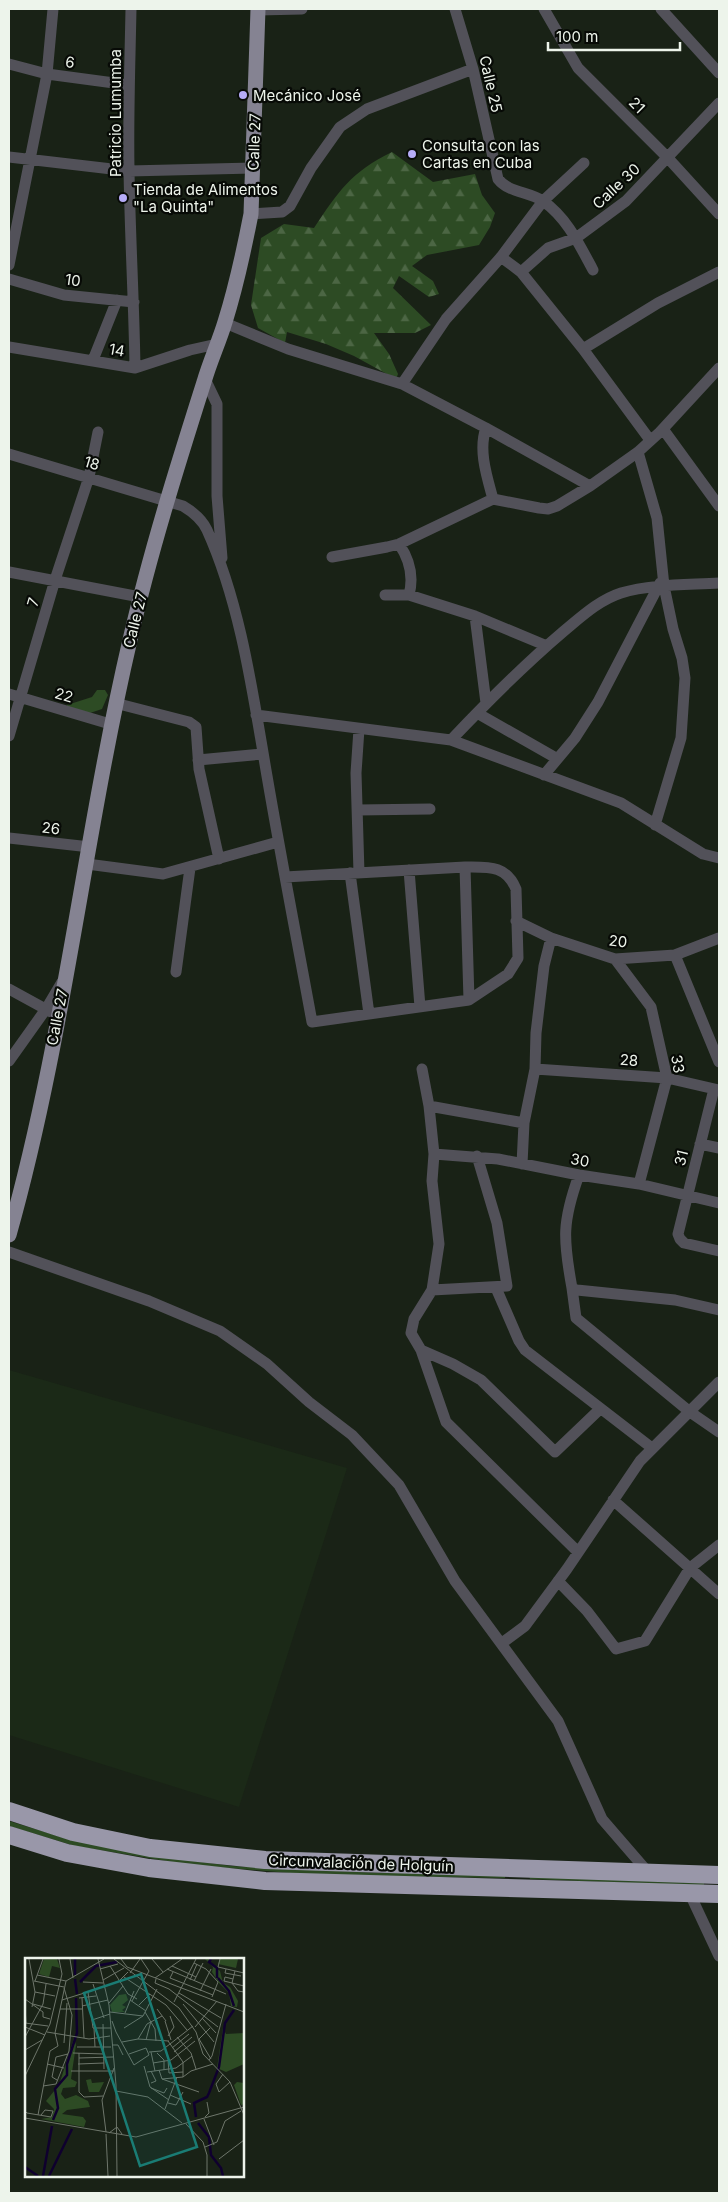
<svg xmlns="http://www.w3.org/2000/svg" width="728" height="2202" font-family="Inter,sans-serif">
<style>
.built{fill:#1b2917}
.green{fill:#2d4b24}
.forest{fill:url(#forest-firs)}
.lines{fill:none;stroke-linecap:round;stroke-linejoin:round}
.minor{stroke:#525159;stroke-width:11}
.major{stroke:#858392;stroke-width:15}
.highway{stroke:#9997a9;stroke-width:18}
.poi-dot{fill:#b6acf8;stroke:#070a06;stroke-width:2}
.labels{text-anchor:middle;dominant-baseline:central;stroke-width:4.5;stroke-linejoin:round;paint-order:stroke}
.street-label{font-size:15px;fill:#edf4eb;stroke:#070a06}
.poi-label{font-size:15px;fill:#edf4eb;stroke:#070a06;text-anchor:start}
.inset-river{fill:none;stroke:#0f002e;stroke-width:2.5}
.inset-road{fill:none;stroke:#6e766b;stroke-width:1}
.view{fill:#1a7c74;fill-opacity:0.15;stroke:#1a7c74;stroke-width:2.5}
.inset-edge{fill:none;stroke:#edf4eb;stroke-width:2.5}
</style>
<defs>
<pattern id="forest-firs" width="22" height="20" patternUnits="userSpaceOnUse" patternTransform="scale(1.25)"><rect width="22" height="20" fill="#2d4b24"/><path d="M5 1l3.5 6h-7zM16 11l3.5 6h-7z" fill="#4c6644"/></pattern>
</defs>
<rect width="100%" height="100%" fill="#192216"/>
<!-- built -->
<path class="built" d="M9,1370L347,1468L239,1807L9,1735Z"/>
<!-- green -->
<path class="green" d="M97,690H105L108,695L102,709L90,713L66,707L67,705L92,697Z
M9,1821L71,1840L156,1856L232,1866L378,1873H505V1878L314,1875L191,1865L75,1846L9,1826Z
M529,1876L704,1883V1886L530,1879Z"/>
<!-- forest -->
<path class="forest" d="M392,152L433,182L475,174L482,195L495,213L490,227L479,245L427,255L412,266L433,281L439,294L429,297L399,276L393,288L431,325L415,333H374L389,354L398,374L396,379L354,356L326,344L287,332L285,343L258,328L251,305L261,238L284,224L314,228C338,192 351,172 392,152Z"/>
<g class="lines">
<!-- minor -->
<path class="minor" d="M131,9C130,62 128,116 129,169C130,236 134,302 135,368
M455,9L473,69L498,179C509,193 528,191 543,201C567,218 579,244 593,270
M544,9L578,68L667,157L719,214
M661,9L719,73
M258,10L302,9
M9,64L47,74L129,85
M9,157L129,171L253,168
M251,214L282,212L290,206L311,168L340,127L367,109L473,69
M501,257L521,272L583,349L650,440
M9,265L47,74L53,9
M521,272L548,248L576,238L626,201L719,103
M9,279L64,295L134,302
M225,323L288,349L402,384L486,428L590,486
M9,347L135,368L190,350L217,344
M583,349L658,303L719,272
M93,360L117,300
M205,379L217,404V496L222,558
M402,384L446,319L501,257L543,201L584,163
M486,428C478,450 487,477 493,499
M663,429L719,506
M638,452L657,518L664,586L673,629L682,658L685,678L681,738L655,825
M9,454L183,506C193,512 202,519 207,530C241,605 253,695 267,776C281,858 297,940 312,1022L469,1000L508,974L518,958L516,889C506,865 489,867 465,867L285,877
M399,544C410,560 414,576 409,595
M332,557L387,547L399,544L493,499L539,508L548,509L557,506L590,486L638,452L660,432L719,368
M9,572L140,597
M385,595H409L475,616L547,646
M475,616L486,703
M9,694L110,724
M115,703L189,722L196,727L199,769L219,859
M477,713L556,758
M256,715L451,740L621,803L703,854L719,858
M359,729L356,773L359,873
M9,736L55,580L89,477L98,432
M451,740C487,702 524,665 564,631C581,617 599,600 621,593C651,584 688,585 719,583
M198,760L263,754
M544,775L575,738L598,702L660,583
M358,810L430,809
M9,838L90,847
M87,864L163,874L278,842
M465,867L469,1000
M409,870L420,1007
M350,873L369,1014
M516,921L551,938L615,959L675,955L719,938
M675,955L719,1062
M615,959L651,1007L667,1078L639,1184
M176,972L190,868
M9,989L51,1012
M9,1061L46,1009L62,982
M422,1069L429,1106L434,1154L432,1181L439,1244L432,1290L414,1319L411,1333L421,1350L446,1422L578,1552
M535,1069L667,1078L719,1090
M714,1089L678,1234L680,1239L684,1243L719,1251
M429,1106L524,1123
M700,1144L719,1148
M434,1154L498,1159L579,1175L639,1184L719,1203
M522,1164L524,1123L535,1069L536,1033L544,966L551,938
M579,1175C562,1222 563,1239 572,1288L577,1290L675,1300L719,1310
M9,1252L149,1301L220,1331L267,1364L309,1402L352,1435L399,1485L455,1581L558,1721L602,1819L647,1871
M496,1288L519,1341L525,1350L652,1448
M572,1288L576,1318L690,1412L719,1432
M432,1290L507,1286L497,1223L477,1156
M421,1350L453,1364L481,1380L555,1452L600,1409
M613,1500L719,1594
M558,1581L587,1611L616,1649L645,1641L690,1568L719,1545
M502,1643L525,1626L567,1569L640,1461L719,1382
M689,1892L719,1956"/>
<!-- major -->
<path class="major" d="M9,1235C64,1040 84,837 130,640C150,553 177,467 204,382C210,361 219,342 225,322C236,287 244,250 251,214L258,9"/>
<!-- highway -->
<path class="highway" d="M9,1811L73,1832L150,1848L265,1860L719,1875
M9,1835L67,1853L149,1868L265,1881L719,1894"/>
</g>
<!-- markers -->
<g class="poi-dot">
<circle cx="243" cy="95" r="5"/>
<circle cx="412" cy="154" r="5"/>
<circle cx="123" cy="198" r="5"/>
</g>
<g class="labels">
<!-- street labels -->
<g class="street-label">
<text transform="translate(70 62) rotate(7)">6</text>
<text transform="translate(491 84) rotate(77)">Calle 25</text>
<text transform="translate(637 105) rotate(45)">21</text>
<text transform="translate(115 113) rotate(-90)">Patricio Lumumba</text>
<text transform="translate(254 142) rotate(-88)">Calle 27</text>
<text transform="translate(616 186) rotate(-43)">Calle 30</text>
<text transform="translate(73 280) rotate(8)">10</text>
<text transform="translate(117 350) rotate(10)">14</text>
<text transform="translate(92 463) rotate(17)">18</text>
<text transform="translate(33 602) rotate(-73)">7</text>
<text transform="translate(135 620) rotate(-76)">Calle 27</text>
<text transform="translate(64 695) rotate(16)">22</text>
<text transform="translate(51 828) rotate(6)">26</text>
<text transform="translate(618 941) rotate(6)">20</text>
<text transform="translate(57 1017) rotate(-79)">Calle 27</text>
<text transform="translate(629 1060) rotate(4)">28</text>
<text transform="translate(678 1064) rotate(81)">33</text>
<text transform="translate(681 1158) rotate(-76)">31</text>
<text transform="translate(580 1160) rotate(10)">30</text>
<text transform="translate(361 1863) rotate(2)">Circunvalación de Holguín</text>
</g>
<!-- poi labels -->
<g class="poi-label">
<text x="253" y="95">Mecánico José</text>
<text x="422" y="145">Consulta con las<tspan x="422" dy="17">Cartas en Cuba</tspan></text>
<text x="133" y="189">Tienda de Alimentos<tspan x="133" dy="17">"La Quinta"</tspan></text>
</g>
</g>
<!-- overview -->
<g transform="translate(25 1958)">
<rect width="219" height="219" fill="#192216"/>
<path d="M19,1H32L35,10L27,8L24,19L14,16ZM180,1H186L184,5L195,13L198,25L205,29L213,43L212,49L206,48L204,35L194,25L187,14L188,9ZM195,1H213L211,10L193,6ZM198,70L201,76L219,75V106L201,114L192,110ZM66,121L67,125L79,124L74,134H64L61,122Z" fill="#2d4b24"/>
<path d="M101,36L103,42L97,47L101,49L97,52L100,54H87L85,47L94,37ZM49,80L51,87L46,121L52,124L50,129L38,130L36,136L40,141L51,137L63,143L65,149L42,152L37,156L58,159L61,163L59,169L16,161L27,159L29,151L21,143L34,127ZM212,124L219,125V146L216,147L209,127Z" fill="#2d4b24"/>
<path class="inset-river" d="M50,1V17M186,1L184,4L192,10V20M193,20L204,33L209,48M50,21L52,36M55,24L71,8L92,4M171,159L169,145L182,139L184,135L194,109L200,65L209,52M28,162L33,150L30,131L42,117V106L52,75L51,40M173,165L184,179L186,197L196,210L198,218M0,209L13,218M18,218L27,168M24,218L47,171"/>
<path class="inset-road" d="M4,1L10,34L7,49M45,1L48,20M73,1L84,47L91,127L92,218M89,1L154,50L171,74L178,96L205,124L219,157M96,1L102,9L219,54M127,1L138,14M195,1L193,9L219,15M169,5L181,11L193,24L187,39M85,8L103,36L112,41M147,8L171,19M75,11L93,6M142,11L201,36M201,11L200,15L216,18M210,13L207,25L213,33L219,34M148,14L145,20L188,37M105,15L115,1M12,17L41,23L79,1M99,19L141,47L162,72M130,20L157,1M131,21L130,25L144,31L193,69M208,21L200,19L199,23L219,28M78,22L99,10M165,22L172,6M9,23L39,29M10,23L18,1M169,23L178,5M58,24L78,25M68,26L79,60M79,29L94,23L103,14M175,33L186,11M10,34L30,38M63,34L68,70H86M154,35L196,60M54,40L71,38M57,40L59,80M0,41L18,54V59L25,61M37,42L69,32M105,42L121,53M107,43L124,13L116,1M149,44L171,1M84,45L98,28M8,46L26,51M158,46L189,84M114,47L125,36M57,48L83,42M0,49L1,65M35,51H57M132,51L141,63M85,54L118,58M120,54L130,71L131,83M100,55L109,33M177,60L191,75M67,62L85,56M87,63L91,74L109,107L124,97L121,90L104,96M140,63L146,82M0,65L23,68M78,66L79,111M0,69L20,77M170,69L192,43M69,70L70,89M99,70L118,58L132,31M22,74L64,81L85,78M143,78L149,69L145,58M0,79L18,46L21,26M152,79L166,95L171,111M113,81L122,66L137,58M174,81L186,101M174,81L185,70M121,82L126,63M143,83L158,104V119L166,113L188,106M97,84L113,81L144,83M39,85L42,45M87,87H93L98,97M52,89H86M147,90L164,76M0,92L17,82M124,94L136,93L168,68M126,94L130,113M149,94L167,79M48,95L79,96M54,95V134L59,139L78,138M132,95L139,102V112M54,100L88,99M143,102L144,115L158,114M184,102L187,98L201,46M128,105L146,102L170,83M22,106L39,110M53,106L79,105M119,108L125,129L144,142M134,112L137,121L158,119M46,113H89M122,114L151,110L167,98M198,116L191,126L194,134L205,124M0,118L25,66L37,16L34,1M137,121L174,134M32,122L27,119L31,99L43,96M126,125L131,123L126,113M18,128L31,126L44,93L47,57L39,30M126,130L139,135L142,130M91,133L123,139L157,165M145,137L166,146M143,145L151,147L158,134M140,151L152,119M0,153L2,155L26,159L28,153L20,152L16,157M13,157L25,93L33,88L30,75L41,23M180,159L184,155L182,144M0,160L111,179L219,149M179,161L189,187M161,166L178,184L182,197V218M81,174L77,142L89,110M84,175L92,169L97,176M81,176L83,218M180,189L192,184L200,163L216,153M194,201L219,182"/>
<path class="view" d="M116,16L172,189L115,208L59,35Z"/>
<rect width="219" height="219" class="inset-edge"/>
</g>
<!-- border -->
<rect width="728" height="2202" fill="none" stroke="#edf4eb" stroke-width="20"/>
<!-- scale -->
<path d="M548 42v8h132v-8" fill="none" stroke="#edf4eb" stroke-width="2.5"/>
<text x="556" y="42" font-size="15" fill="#edf4eb" stroke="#070a06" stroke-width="4" paint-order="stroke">100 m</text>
</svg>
